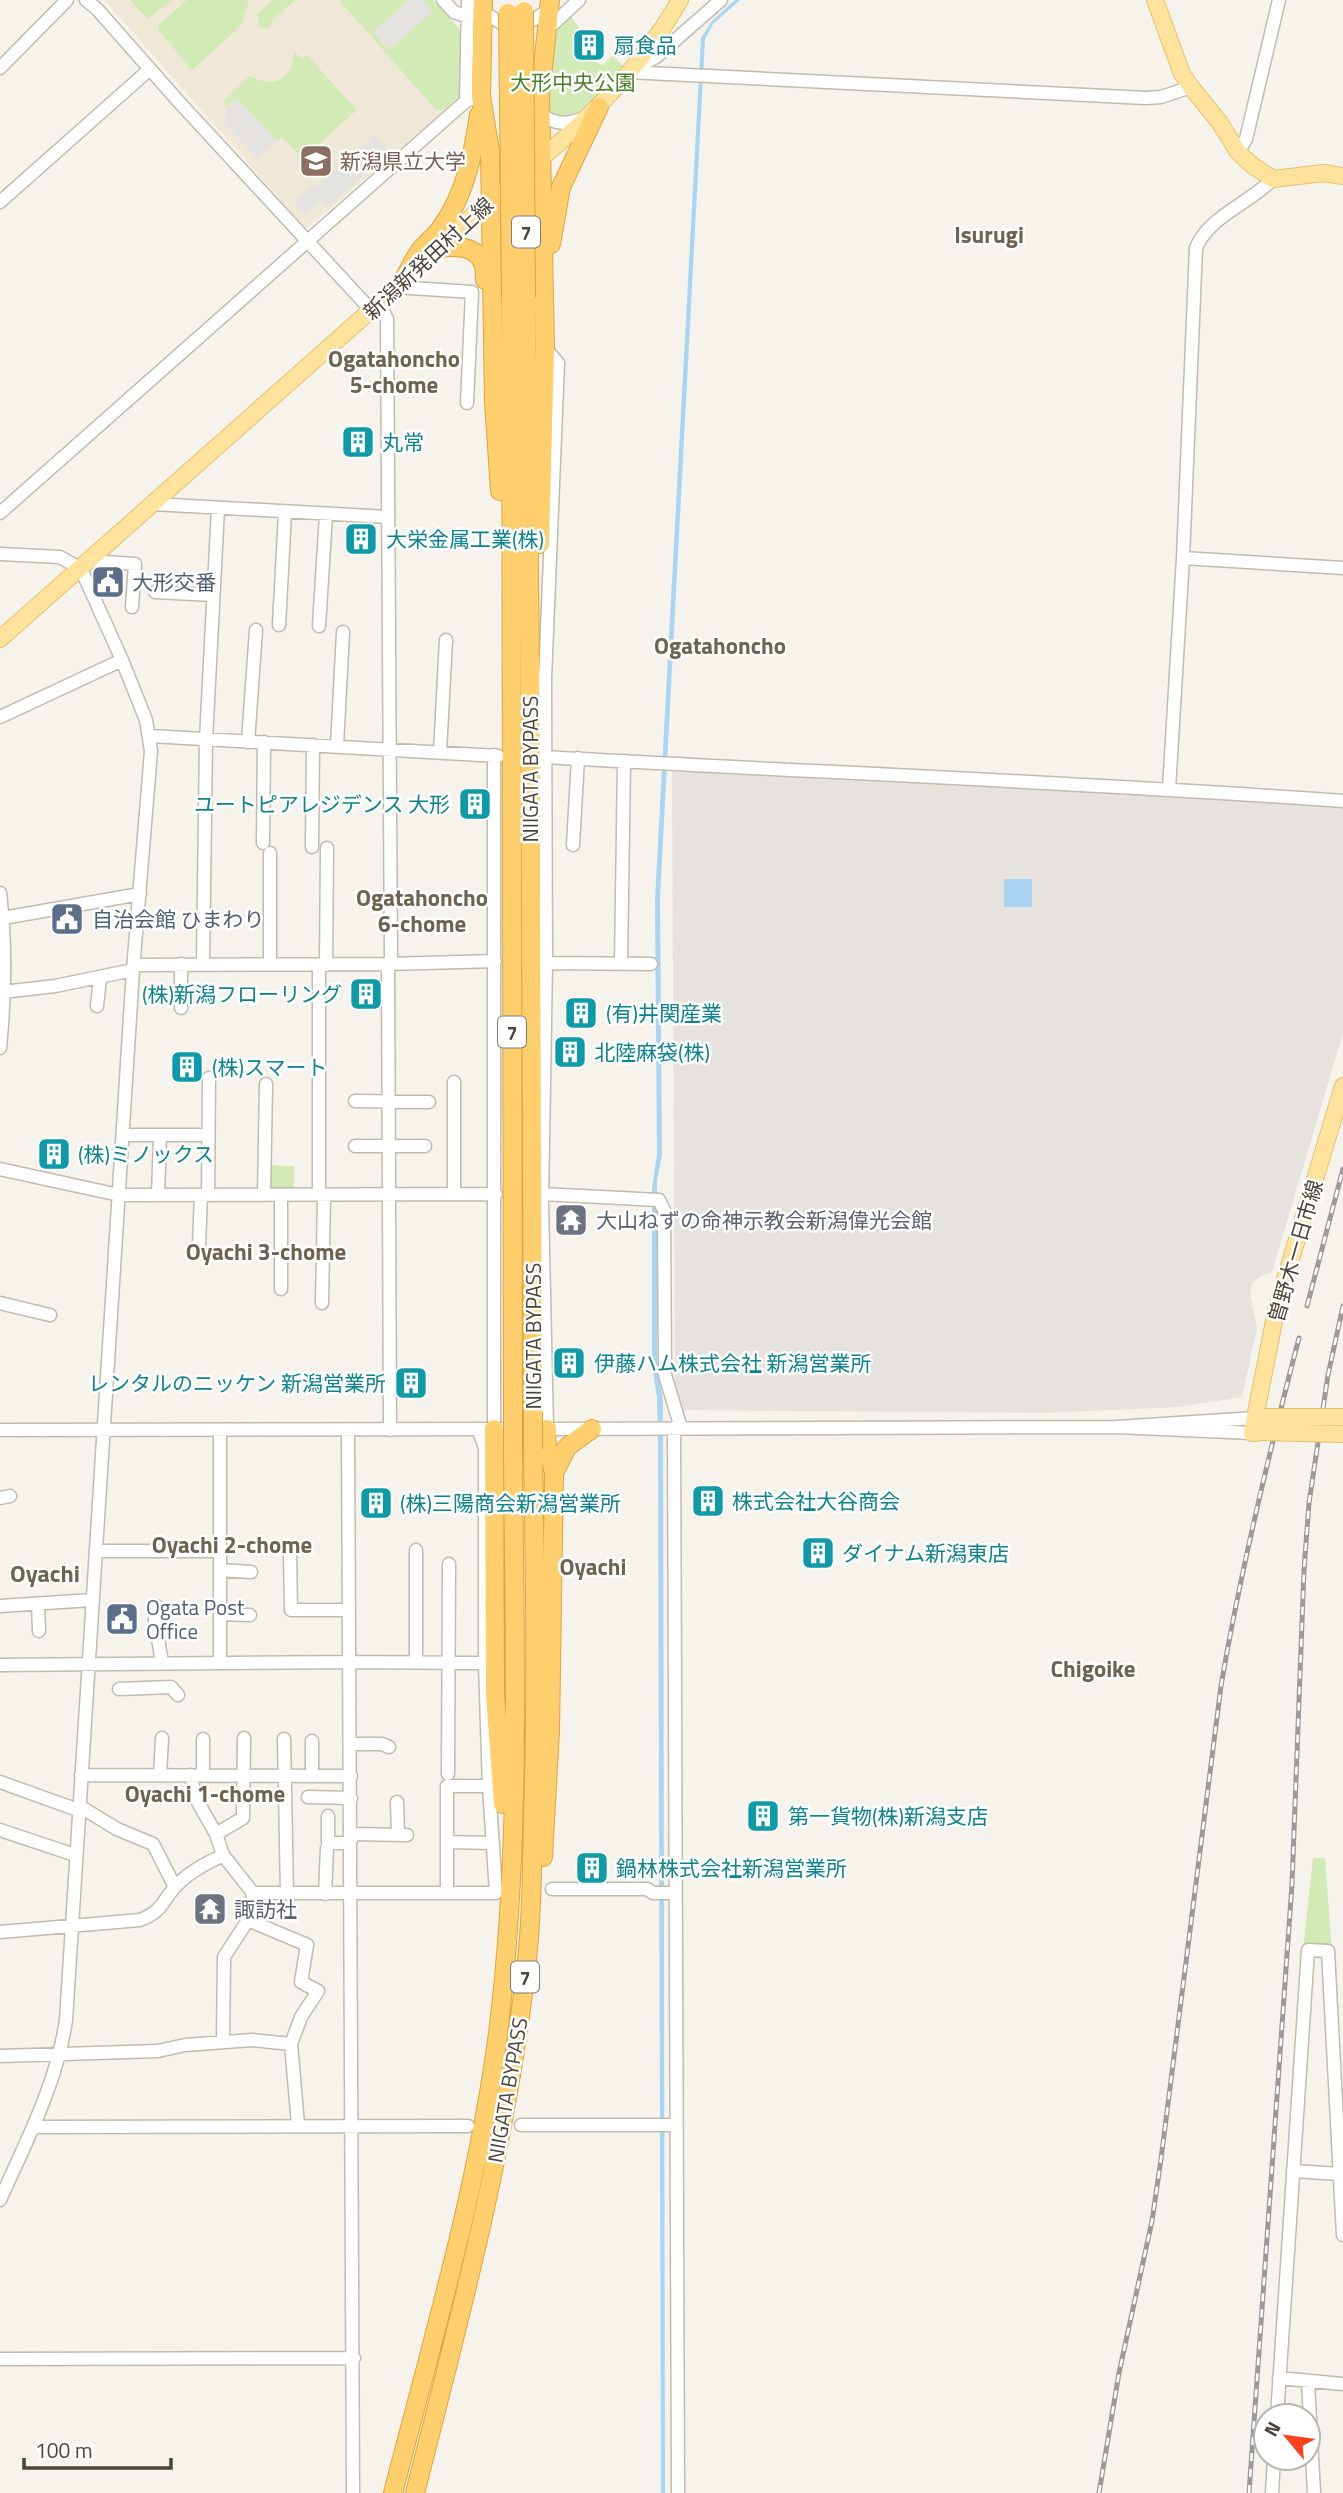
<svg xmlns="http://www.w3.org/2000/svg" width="1343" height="2493" font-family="'Titillium Web','Noto Sans JP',sans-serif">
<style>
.industrial{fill:#e6e2dd}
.education{fill:#efe8d6}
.green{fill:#d2eab5}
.parking{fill:#e5e3e0}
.water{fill:#a9d4f2}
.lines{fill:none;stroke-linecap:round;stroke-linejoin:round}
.minor-casing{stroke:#c2bbae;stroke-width:15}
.major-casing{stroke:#e6c16a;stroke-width:18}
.highway-casing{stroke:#e0a43c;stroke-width:20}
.minor{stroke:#fff;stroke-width:12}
.major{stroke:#ffe39c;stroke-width:16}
.highway{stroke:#ffcf6e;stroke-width:18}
.rail-casing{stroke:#9a9a9a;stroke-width:5}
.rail{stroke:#fff;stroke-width:2.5;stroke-dasharray:8;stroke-linecap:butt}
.major-bridge-casing{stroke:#e6c16a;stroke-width:18;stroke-linecap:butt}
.highway-bridge-casing{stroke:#e0a43c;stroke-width:20;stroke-linecap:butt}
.major-bridge{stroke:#ffe39c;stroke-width:16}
.highway-bridge{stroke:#ffcf6e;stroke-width:18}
.labels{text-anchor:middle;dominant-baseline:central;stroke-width:5;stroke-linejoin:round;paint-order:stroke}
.shield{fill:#fff;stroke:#817c74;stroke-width:2}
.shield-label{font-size:19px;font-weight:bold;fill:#4b4439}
.culture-label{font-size:21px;fill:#0d838f;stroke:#fff;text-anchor:start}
.park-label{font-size:21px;fill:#4a7f2a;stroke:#fff}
.education-label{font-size:21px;fill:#785e54;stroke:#fff;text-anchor:start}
.street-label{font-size:21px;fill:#4b4439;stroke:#fff}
.service-label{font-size:21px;fill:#4e5e75;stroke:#fff;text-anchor:start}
.worship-label{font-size:21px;fill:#5b616d;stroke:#fff;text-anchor:start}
.neighbourhood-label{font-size:23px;font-weight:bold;fill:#6e6250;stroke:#fff}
.quarter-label{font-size:24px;font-weight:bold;fill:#6e6250;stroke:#fff}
</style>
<rect width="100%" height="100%" fill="#f6f3ec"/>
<!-- industrial -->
<path class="industrial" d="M672,771L1343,800V1033L1272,1272L1259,1277L1252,1284L1250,1294L1257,1328L1242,1397L1179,1407L1044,1413L675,1410Z"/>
<!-- education -->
<path class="education" d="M104,0H433L463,33L461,97L306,229Z"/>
<!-- green -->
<path class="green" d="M130,0H172L148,19Z
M187,0H249L241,26L193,69H191L158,30L159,25Z
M273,0H295L272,20L270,29L259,27L257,14Z
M339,0H433L463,33V93L443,110H436Z
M571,17L585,35L580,41C583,56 589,60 603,65L613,55L625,68L578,115L562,120L549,113L546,89L552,32Z
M294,51L301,59L307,55L357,110L303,158L282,137L277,141L237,99L239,97L226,107L224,101L249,76C274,89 293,80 294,51Z
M265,1165L294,1166V1195H265Z
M1313,1858H1325L1332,1952L1303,1949Z"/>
<!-- parking -->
<path class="parking" d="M409,0H423L433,11L389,50L373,32Z
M237,99L277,141L258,159L224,123L227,109Z
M375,134L390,151L328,207L321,200L305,215L294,202L312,185L315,188Z"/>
<!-- water -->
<path class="water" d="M735,0H740L713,24L705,39L660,897L662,1155L657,1180V1363L663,1401L665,2493H661L658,1445L657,1397L652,1366V1188L657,1155L655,900L701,38L712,21Z
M1004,879H1032V907H1004Z"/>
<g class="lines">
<defs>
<path id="minor" d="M86,0L97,9L179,102L371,310
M443,0L454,12L468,17
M482,11L501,23L533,20L550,9
M548,22L553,24L579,0
M0,68L67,0
M634,69L656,57L721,0
M628,72L1146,98L1161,97L1191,87
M466,101L468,0
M540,114C557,126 567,124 585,118
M1238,152L1246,139L1279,0
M0,202L150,69
M396,287L472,292L467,403
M379,303L387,319L391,964
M545,348L558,363L545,679L546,963L542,1204L547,1429
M153,504L388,517
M0,513L449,116L466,101L481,96
M0,554L60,557L81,569L122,660L146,720L151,751L133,970L66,2020C57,2083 26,2142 0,2200
M1183,558L1343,568
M90,561L135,564L132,607
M155,592L213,595
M279,625L285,513
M319,626L326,515
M0,717L122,660
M150,736L498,756
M248,742L256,630
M337,746L343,632
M440,752L446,640
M544,757C810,772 1077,782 1343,801
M1169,789L1183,558L1196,248C1209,216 1250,203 1273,179
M263,843L264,742
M573,845L578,758
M312,847L313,745
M270,853V964
M0,893C6,943 5,997 0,1048
M3,918L140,894
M546,963L651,964
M203,964L206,740L218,508
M388,964L390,1430
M621,964L624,761
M134,965L388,964L495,961
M319,965V1195
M326,965L327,848
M3,992L55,986L133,970
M97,1006L100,978
M181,1008V964
M454,1082V1194
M355,1101L429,1102
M123,1135H208
M355,1146H425
M0,1169L119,1195L496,1194
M542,1194L659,1200L664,1210L665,1375L681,1428
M158,1195L160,1136
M208,1195L209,1078
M264,1195L266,1084
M199,1245L201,1195
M281,1289V1195
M0,1303L50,1315
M322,1303L324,1195
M674,1428L678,2493
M494,1429V755
M539,1429L1117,1427
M0,1430L521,1429
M348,1430L353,2493
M220,1431V1662
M1252,1433L1117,1427L1255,1418
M0,1498L10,1496
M96,1551H220
M290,1551L291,1610H349
M220,1570L251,1572
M38,1604L39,1631
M0,1606L92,1600
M156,1606L155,1620L162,1663
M220,1614L250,1615
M416,1662V1550
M0,1665L350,1662L485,1663V1448L478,1429
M119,1689L171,1687L178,1695
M203,1739V1775
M284,1739L287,1893
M351,1744H382L389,1747
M448,1774L449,1564
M81,1775L351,1776
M160,1775L162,1738
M191,1775L195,1797L216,1834L223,1855
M312,1776V1741
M0,1782L78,1810
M308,1797L351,1798
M397,1802L398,1835
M79,1806L117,1829L153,1844L175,1887
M328,1816V1843H345L351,1840
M0,1830L75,1855
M216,1834L243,1818L244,1738
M351,1834L407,1835
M447,1842L493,1843
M552,1889H647L653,1893H675
M447,1892V1786H489
M325,1894L327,1848
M248,1920L307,1945L301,1982L318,1991L301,2017L291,2044L298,2125
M0,1932L140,1920C166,1910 162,1898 180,1882C192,1870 208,1863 223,1855L253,1893
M223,2042L224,1957L248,1920L253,1893H496L489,1787L485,1663
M0,2056L158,2051L185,2045L252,2040L291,2044
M521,2125H676
M33,2127L468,2126
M1293,2171L1340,2174
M0,2359L354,2358
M1279,2378L1343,2384
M1308,2382L1314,2493
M1277,2416L1308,1950L1328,1951L1343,2235
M1272,2493L1274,2458"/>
<path id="major" d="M1155,0L1182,74L1191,87L1220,123L1238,152L1252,165L1273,179L1324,173L1343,176
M534,164C590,119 644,63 680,0
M0,639L371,310L497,193
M1262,1432L1252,1433L1277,1306L1343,1086"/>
<path id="highway" d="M483,0L481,96L490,151L494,401L500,491
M551,244L561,187L599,107
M438,248C454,246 476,245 483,263C485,268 485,276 485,280
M403,281C408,271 413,261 419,252C425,243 435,237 441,228C465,195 473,155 479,115
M511,296L513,1412
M526,297L530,663L533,1412
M540,544L545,348L540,95L550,0
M494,1429L495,1694L503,1804
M547,1429L546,1440L554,1473
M543,1857L550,1731L554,1473L567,1447L592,1429
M393,2493C432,2341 478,2188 498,2033C522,1840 514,1643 513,1449
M415,2493C459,2320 506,2147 526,1969C532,1918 532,1866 533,1815C537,1693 535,1571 533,1449"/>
</defs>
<!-- minor casing -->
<use href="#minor" class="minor-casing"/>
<!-- major casing -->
<use href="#major" class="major-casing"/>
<!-- highway casing -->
<use href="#highway" class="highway-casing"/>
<!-- minor -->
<use href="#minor" class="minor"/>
<!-- major -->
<use href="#major" class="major"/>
<!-- highway -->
<use href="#highway" class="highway"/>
<defs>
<path id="rail" d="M1307,1306L1343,1169
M1099,2493L1119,2373L1152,2221L1161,2159L1221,1686C1241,1568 1269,1453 1299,1338
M1249,2493L1292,1884L1304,1570L1309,1503L1328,1375L1343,1306"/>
</defs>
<!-- rail casing -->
<use href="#rail" class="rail-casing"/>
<!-- rail -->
<use href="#rail" class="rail"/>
<defs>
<path id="major-bridge" d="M1264,1417H1343
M1262,1432L1343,1434"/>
<path id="highway-bridge" d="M524,11L526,297
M508,13L511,296
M513,1412V1449
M533,1412V1449"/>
</defs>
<!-- major-bridge casing -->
<use href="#major-bridge" class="major-bridge-casing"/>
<!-- highway-bridge casing -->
<use href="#highway-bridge" class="highway-bridge-casing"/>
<!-- major-bridge -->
<use href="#major-bridge" class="major-bridge"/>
<!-- highway-bridge -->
<use href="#highway-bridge" class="highway-bridge"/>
</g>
<!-- icons -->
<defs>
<symbol id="building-square" viewBox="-11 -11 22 22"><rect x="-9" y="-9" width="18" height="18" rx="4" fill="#0f9aa8" stroke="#fff"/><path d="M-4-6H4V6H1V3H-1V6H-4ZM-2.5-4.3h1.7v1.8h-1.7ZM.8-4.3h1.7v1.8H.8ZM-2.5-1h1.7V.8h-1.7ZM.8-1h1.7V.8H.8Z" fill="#fff"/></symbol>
<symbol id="university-square" viewBox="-11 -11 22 22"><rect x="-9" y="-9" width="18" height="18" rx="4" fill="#8d6e63" stroke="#fff"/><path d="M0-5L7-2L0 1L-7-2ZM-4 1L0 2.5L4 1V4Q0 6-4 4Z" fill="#fff"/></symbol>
<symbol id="civic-square" viewBox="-11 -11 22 22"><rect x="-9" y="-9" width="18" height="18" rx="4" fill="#5c6f8a" stroke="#fff"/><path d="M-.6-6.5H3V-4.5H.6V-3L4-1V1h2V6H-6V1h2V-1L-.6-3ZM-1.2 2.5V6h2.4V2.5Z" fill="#fff"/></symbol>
<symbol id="temple-square" viewBox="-11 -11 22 22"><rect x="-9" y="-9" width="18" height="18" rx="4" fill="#6b7280" stroke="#fff"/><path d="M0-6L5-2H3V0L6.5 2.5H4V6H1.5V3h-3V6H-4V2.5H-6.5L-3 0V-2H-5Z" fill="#fff"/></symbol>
</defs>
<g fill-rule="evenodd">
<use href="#building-square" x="570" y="26" width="38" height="38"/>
<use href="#university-square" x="297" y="142" width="38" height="38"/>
<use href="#building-square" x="339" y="423" width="38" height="38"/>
<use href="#building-square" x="342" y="520" width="38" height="38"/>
<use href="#civic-square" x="89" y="563" width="38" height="38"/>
<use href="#building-square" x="456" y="785" width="38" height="38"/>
<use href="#civic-square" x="48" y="900" width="38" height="38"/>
<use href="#building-square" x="347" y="975" width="38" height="38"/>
<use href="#building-square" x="562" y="994" width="38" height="38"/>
<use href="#building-square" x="551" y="1033" width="38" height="38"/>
<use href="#building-square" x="168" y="1048" width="38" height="38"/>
<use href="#building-square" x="35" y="1135" width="38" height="38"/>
<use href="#temple-square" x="552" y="1201" width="38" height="38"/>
<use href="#building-square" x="550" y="1344" width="38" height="38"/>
<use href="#building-square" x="392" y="1364" width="38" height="38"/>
<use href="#building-square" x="689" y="1482" width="38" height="38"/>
<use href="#building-square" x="357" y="1484" width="38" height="38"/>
<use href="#building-square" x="799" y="1534" width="38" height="38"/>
<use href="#civic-square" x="103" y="1600" width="38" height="38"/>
<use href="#building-square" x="744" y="1797" width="38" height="38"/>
<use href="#building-square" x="573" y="1849" width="38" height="38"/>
<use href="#temple-square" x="191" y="1890" width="38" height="38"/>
</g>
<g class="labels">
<!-- shield labels -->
<g class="shield">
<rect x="512" y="216.5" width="28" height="31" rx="5"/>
<rect x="498" y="1016.5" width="28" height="31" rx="5"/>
<rect x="511" y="1961.5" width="28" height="31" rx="5"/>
</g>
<g class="shield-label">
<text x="526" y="232">7</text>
<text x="512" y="1032">7</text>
<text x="525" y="1977">7</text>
</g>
<!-- culture labels -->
<g class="culture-label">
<text x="614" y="45">扇食品</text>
<text x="382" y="442">丸常</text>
<text x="386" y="539">大栄金属工業(株)</text>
<text x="450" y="804" text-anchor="end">ユートピアレジデンス 大形</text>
<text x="342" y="994" text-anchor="end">(株)新潟フローリング</text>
<text x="606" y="1013">(有)井関産業</text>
<text x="594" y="1052">北陸麻袋(株)</text>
<text x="212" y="1067">(株)スマート</text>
<text x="78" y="1154">(株)ミノックス</text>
<text x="594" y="1363">伊藤ハム株式会社 新潟営業所</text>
<text x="386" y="1383" text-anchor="end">レンタルのニッケン 新潟営業所</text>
<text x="732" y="1501">株式会社大谷商会</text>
<text x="400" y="1503">(株)三陽商会新潟営業所</text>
<text x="842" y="1553">ダイナム新潟東店</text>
<text x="788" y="1816">第一貨物(株)新潟支店</text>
<text x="616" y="1868">鍋林株式会社新潟営業所</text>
</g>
<!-- park labels -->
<g class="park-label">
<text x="573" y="82">大形中央公園</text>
</g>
<!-- education labels -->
<g class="education-label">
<text x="340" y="161">新潟県立大学</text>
</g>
<!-- street labels -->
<g class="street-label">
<text transform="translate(428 258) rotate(-43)">新潟新発田村上線</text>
<text transform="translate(530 769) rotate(-90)">NIIGATA BYPASS</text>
<text transform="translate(1295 1251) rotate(-74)">曽野木一日市線</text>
<text transform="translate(533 1336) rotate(-90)">NIIGATA BYPASS</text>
<text transform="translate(507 2090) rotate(-80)">NIIGATA BYPASS</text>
</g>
<!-- service labels -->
<g class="service-label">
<text x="132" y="582">大形交番</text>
<text x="92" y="919">自治会館 ひまわり</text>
<text x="146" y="1607">Ogata Post<tspan x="146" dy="24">Office</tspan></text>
</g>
<!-- worship labels -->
<g class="worship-label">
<text x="596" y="1220">大山ねずの命神示教会新潟偉光会館</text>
<text x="234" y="1909">諏訪社</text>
</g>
<!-- neighbourhood labels -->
<g class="neighbourhood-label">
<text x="989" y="234">Isurugi</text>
<text x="394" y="358">Ogatahoncho<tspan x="394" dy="26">5-chome</tspan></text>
<text x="720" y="645">Ogatahoncho</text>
<text x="422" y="897">Ogatahoncho<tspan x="422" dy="26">6-chome</tspan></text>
<text x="266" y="1251">Oyachi 3-chome</text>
<text x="232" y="1544">Oyachi 2-chome</text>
<text x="593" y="1566">Oyachi</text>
<text x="1093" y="1668">Chigoike</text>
<text x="205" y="1793">Oyachi 1-chome</text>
</g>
<!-- quarter labels -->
<g class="quarter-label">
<text x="45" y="1573">Oyachi</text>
</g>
</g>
<!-- north arrow -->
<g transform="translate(1287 2437) rotate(299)"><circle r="33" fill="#ffffff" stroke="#b7b4b0" stroke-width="2"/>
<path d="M0-5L12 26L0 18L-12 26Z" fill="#fc3f1d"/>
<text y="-10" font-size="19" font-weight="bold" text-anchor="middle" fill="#4b4439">N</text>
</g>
<!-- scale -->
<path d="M24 2458v10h147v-10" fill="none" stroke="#4b4439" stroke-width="3.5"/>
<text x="35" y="2458" font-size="21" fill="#4b4439" stroke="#ffffff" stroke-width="5" paint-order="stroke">100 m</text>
</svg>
